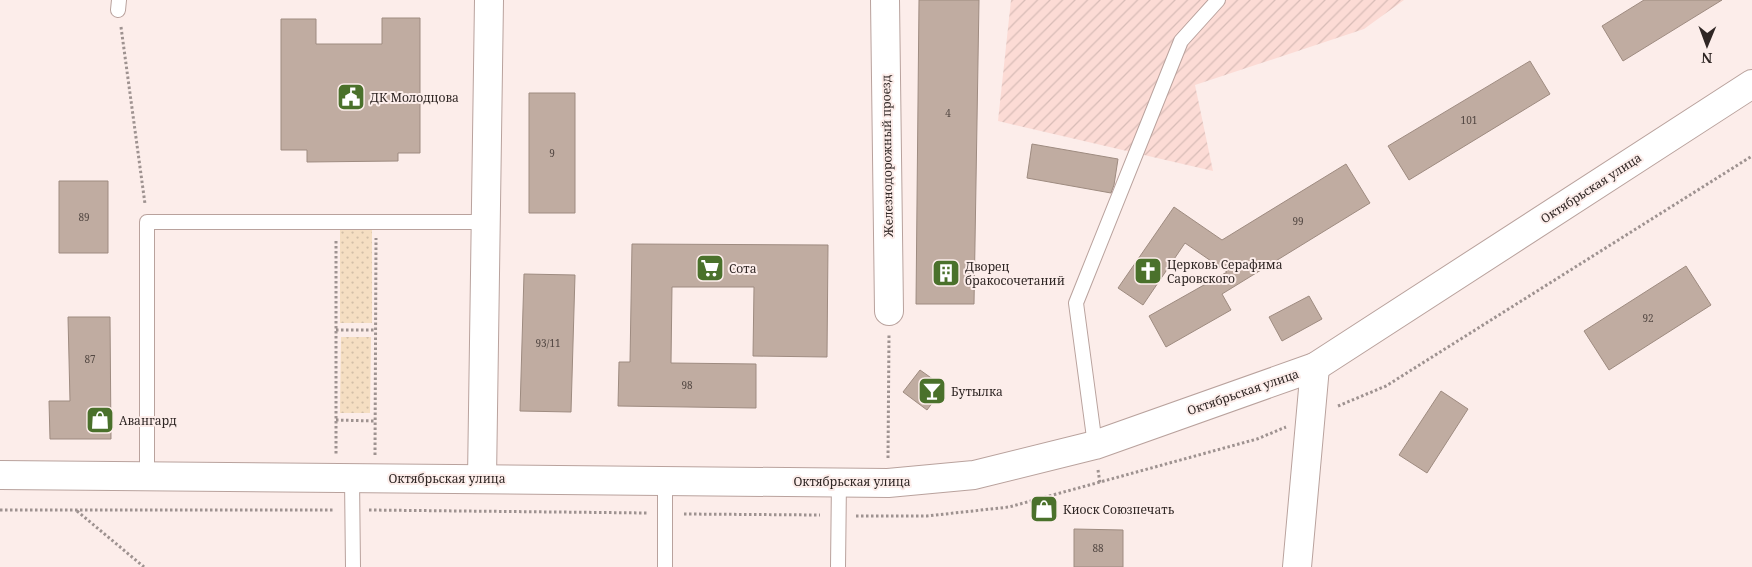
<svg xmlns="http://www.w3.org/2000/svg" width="1752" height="567" font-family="'Noto Serif',serif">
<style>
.industrial{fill:url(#industrial-furrows)}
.grass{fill:url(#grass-dots)}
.building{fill:#c0aca1;stroke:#9e8b80}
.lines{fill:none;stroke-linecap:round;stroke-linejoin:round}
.lane-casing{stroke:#b9a29d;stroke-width:16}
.street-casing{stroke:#b9a29d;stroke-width:30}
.secondary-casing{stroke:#b9a29d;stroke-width:30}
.path{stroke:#9e9290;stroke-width:3;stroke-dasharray:2.5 2.5;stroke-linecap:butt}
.lane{stroke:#fff;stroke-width:14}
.street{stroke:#fff;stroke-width:28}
.secondary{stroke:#fff;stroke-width:28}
.labels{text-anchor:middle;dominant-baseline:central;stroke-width:4;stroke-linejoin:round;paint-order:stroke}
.number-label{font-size:10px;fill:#534843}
.poi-label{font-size:12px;fill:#2f2624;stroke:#fcedea;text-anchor:start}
.street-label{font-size:12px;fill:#2f2624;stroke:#fcedea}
</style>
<defs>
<pattern id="industrial-furrows" width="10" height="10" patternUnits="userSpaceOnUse" patternTransform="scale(1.25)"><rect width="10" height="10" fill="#fcdbd5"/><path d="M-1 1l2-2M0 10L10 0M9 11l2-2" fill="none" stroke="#d8bcb7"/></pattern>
<pattern id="grass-dots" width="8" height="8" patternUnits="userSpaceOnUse" patternTransform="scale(1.25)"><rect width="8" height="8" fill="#f5dec2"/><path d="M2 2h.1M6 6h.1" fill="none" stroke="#d2bea7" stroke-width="1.8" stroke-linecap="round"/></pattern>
</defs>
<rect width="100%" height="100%" fill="#fcedea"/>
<!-- industrial -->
<path class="industrial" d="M1011,0H1404L1364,29L1195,85L1213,171L998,121Z"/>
<!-- grass -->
<path class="grass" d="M340,229H372V323H340Z
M341,337H371L370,413H340Z"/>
<!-- building -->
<path class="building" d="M919,0H979L974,304H916Z
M1644,0H1722L1623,61L1602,26Z
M382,18H420V153H398V161L307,162V150H281V19H316V44H382Z
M1530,61L1550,94L1409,180L1388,146Z
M529,93H575V213H529Z
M1032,144L1118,159L1114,185L1111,193L1027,178Z
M1346,164L1370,203L1222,294L1231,310L1166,347L1149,316L1227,272L1185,243L1143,305L1118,288L1174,207L1222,240Z
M59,181H108V253H59Z
M632,244L828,245L827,357L753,356L754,287H672L671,363L756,364V408L618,406L619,362H630Z
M1686,266L1711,305L1609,370L1584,331Z
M524,274L575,275L571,412L520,411Z
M1309,296L1322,319L1282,341L1269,317Z
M68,317H110L111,439H50L49,401H70Z
M920,370L944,387L927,410L903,392Z
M1441,391L1468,409L1427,473L1399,455Z
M1074,529L1123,530V567H1074Z"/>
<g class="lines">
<defs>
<path id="lane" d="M118,10L119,0
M1095,445L1076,303L1181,41L1218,0
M147,476V222H486
M352,478L353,567
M665,567V480
M838,567L839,481"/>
<path id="street" d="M885,0L889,311
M482,479L489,0
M1297,567L1315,367"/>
<path id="secondary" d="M0,475L888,483L974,475L1095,445L1315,367L1752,84"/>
</defs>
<!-- lane casing -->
<use href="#lane" class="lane-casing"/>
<!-- street casing -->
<use href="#street" class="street-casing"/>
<!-- secondary casing -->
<use href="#secondary" class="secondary-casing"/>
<!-- path -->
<path class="path" d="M121,27L145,204
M336,241V454
M336,330H375
M1338,406L1386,386L1752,156
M336,420L375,421
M375,455L376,238
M888,458L889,334
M1098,470L1100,483
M0,510H335
M369,510L648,513
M77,511L144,567
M684,514L820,515
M856,516H927L1009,507L1257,439L1286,427"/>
<!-- lane -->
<use href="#lane" class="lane"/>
<!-- street -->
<use href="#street" class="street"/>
<!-- secondary -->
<use href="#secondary" class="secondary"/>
</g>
<!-- icons -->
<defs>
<symbol id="civic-square" viewBox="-11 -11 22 22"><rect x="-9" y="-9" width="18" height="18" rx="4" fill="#4a712b" stroke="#fcedea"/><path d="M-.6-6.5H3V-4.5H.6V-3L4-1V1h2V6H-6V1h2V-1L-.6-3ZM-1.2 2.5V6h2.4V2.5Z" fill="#fff"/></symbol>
<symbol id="supermarket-square" viewBox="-11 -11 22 22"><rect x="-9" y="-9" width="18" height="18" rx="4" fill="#4a712b" stroke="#fcedea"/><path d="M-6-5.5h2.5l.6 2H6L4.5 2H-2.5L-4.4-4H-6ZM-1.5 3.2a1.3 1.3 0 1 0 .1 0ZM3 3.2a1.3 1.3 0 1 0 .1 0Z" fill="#fff"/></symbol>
<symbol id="church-square" viewBox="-11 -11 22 22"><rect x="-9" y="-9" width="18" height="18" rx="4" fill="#4a712b" stroke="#fcedea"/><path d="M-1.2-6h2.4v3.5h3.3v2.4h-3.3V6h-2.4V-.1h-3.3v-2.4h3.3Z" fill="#fff"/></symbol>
<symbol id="building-square" viewBox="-11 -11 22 22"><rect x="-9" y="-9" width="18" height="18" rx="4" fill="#4a712b" stroke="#fcedea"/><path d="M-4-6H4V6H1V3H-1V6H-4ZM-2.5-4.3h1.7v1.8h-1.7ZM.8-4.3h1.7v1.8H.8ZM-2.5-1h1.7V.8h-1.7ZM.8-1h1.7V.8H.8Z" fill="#fff"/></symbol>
<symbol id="bar-square" viewBox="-11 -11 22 22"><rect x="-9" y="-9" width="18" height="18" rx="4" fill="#4a712b" stroke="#fcedea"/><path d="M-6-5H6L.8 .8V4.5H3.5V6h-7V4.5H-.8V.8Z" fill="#fff"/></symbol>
<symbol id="shop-square" viewBox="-11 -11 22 22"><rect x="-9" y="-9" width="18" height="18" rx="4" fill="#4a712b" stroke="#fcedea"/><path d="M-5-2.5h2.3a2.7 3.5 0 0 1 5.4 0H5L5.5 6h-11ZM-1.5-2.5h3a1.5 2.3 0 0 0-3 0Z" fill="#fff"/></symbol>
</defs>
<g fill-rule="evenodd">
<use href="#civic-square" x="335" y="81" width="32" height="32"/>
<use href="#supermarket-square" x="694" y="252" width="32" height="32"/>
<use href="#church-square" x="1132" y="255" width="32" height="32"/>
<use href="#building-square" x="930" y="257" width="32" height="32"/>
<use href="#bar-square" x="916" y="375" width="32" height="32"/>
<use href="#shop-square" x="84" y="404" width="32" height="32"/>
<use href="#shop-square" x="1028" y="493" width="32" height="32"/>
</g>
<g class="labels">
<!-- number labels -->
<g class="number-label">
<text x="948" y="113">4</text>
<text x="1469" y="120">101</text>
<text x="552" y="153">9</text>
<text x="84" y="217">89</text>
<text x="1298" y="221">99</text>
<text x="1648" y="318">92</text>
<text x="548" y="343">93/11</text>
<text x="90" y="359">87</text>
<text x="687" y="385">98</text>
<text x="1098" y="548">88</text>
</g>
<!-- poi labels -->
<g class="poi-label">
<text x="370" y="97">ДК Молодцова</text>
<text x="1167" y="264">Церковь Серафима<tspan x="1167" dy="14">Саровского</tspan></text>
<text x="965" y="266">Дворец<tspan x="965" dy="14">бракосочетаний</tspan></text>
<text x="729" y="268">Сота</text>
<text x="951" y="391">Бутылка</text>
<text x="119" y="420">Авангард</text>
<text x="1063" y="509">Киоск Союзпечать</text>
</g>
<!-- street labels -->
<g class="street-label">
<text transform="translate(887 156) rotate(-91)">Железнодорожный проезд</text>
<text transform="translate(1591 188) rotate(-33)">Октябрьская улица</text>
<text transform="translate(1243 392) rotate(-19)">Октябрьская улица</text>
<text x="447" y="478">Октябрьская улица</text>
<text x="852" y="481">Октябрьская улица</text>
</g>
</g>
<!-- north arrow -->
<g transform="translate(1707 45) rotate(181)" stroke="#fcedea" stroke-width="4" paint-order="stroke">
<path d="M0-4L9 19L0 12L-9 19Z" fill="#2f2624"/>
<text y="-8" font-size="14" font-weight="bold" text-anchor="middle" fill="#2f2624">N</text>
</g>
</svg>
